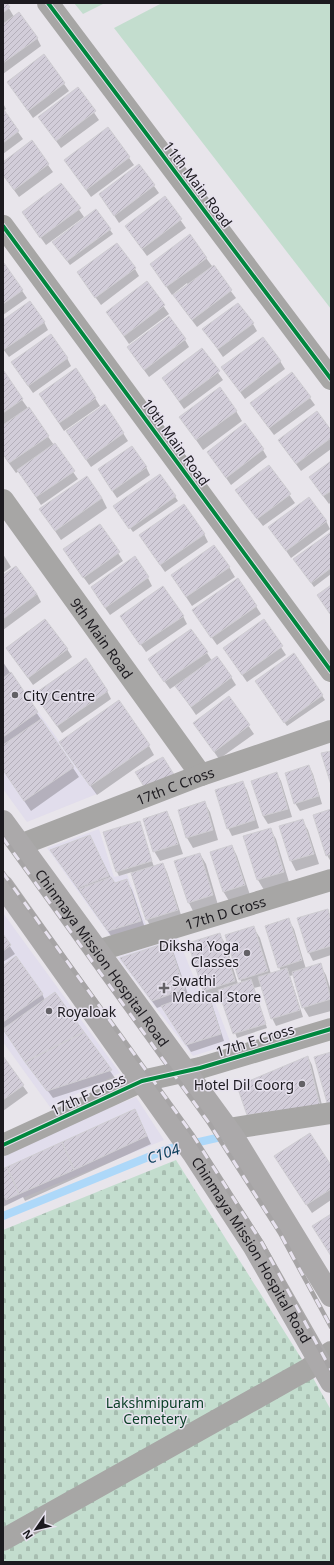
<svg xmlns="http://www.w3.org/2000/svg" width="334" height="1565" font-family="'Noto Sans',sans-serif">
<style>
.commercial{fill:#e1ddec}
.green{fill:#c3ddce}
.cemetery{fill:url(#cemetery-stones)}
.shadow{fill:#0003}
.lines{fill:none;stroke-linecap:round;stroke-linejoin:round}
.stream{stroke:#add8f9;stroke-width:8}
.building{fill:url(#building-hatch);stroke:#cfcdd2}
.minor{stroke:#a7a6a5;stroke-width:22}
.major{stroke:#aba9aa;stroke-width:22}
.rail-casing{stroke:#a6a4a5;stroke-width:4.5}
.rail{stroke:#e7e2ee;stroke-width:3;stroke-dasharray:9;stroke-linecap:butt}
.cycleway-casing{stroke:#e7e2ee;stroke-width:6}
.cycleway{stroke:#00873e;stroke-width:4}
.poi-dot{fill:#636166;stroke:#e7e2ee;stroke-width:1.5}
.labels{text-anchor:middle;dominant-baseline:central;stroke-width:3;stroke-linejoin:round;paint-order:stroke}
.street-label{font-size:14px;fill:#1c1a1f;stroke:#e7e2ee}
.poi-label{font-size:14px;fill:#1c1a1f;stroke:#e7e2ee;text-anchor:start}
.park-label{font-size:14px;fill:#093f25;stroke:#e7e2ee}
.water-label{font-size:15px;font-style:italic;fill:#0b3d5a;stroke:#e7e2ee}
</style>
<defs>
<pattern id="cemetery-stones" width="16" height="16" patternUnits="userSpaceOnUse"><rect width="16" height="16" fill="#c3ddce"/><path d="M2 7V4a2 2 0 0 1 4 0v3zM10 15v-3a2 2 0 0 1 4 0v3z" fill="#a7bdb0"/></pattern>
<pattern id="building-hatch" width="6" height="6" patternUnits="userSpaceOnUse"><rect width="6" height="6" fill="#d2cdd9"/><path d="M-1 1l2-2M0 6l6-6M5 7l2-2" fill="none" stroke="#b4afba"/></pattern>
</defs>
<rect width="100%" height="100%" fill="#e8e5eb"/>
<!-- commercial -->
<path class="commercial" d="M3,663L97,794L27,822L3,789Z
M99,829L114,877L127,874L146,925L111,937L47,848Z
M3,913L120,1073L50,1107L3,1042Z
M178,938L200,993L211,992L231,1044L193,1056L117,957Z
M136,1097L164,1140L3,1206V1151Z"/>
<!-- green -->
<path class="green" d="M74,3H105L83,14Z
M162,3H331V309L114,28Z"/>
<!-- cemetery -->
<path class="cemetery" d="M176,1160L308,1369L331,1410V1562H3V1230Z"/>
<!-- shadow -->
<path class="shadow" d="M3,3H6L14,17L37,38L41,46L3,74Z
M44,56L69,91L33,118L8,82Z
M78,89L99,120L61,148L39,117Z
M3,103L6,109L3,111L23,139L3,154Z
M108,128L134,165L91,197L65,160Z
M3,163L48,165L53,172L19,197L3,175Z
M139,165L159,193L119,223L100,194Z
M61,184L84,217L46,245L23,213Z
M165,198L186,228L147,256L131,234Z
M96,211L113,234L70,265L56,246Z
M206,258L236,298L197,327L179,303L188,285L187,283L172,295L151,264Z
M4,264L27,298L3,315V265Z
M135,269L139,276L101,305L78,273Z
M147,283L169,314L129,344L107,312Z
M3,321L44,322L48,330L9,357L3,349Z
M253,324L257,331L223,357L204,330Z
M185,340L189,347L149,377L133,355Z
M202,350L223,380L184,409L168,386Z
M67,358L71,366L33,393L17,370Z
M280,361L285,369L245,399L223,368Z
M3,373L78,479L41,505L19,471L16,473L3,455Z
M292,373L315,405L274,435L256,411Z
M40,394L95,398L100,406L64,431Z
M236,411L242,421L203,450L180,417Z
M67,432L123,433L128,441L91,467Z
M331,432V449L301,471L279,441Z
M263,450L267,457L231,485L208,452Z
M331,462V502L329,504L315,485Z
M269,466L295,503L263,526L241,498Z
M146,467L150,475L117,498L103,477Z
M160,475L178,501L133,532L117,510Z
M102,498L107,508L61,540L41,510Z
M326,521L330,529L291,558L270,527Z
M100,525L123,561L89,585L69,557Z
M331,533V574L314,587L297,563Z
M204,534L208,542L165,572L145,543Z
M3,554L11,567L3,573Z
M229,567L235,577L192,606L172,576Z
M3,576L37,594L41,602L3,630Z
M148,578L152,586L110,615L96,595Z
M238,579L261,614L217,645L198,618Z
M183,616L187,624L146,652L126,624Z
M264,621L286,655L247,682L229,656Z
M7,648L67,649L72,657L33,685Z
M207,653L212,661L231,677L236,685L196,715L177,687L183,682L182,681L170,689L154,667Z
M294,654L325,700L287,726L258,685Z
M3,662L79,777L31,811L3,770Z
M107,691L111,699L62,733L40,702Z
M229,697L254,734L219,759L194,723Z
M149,746L154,755L97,795L66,752Z
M309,766L313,774L322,804L300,811L295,803Z
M277,774L281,781L292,817L268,824L263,816L252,781Z
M242,782L247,790L259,828L232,836L228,828Z
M204,802L210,812L218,840L193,848L187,838Z
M331,810V862L327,855Z
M167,812L172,822L183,854L160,861L154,851Z
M302,820L308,830L319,864L296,871L291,861Z
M139,822L154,867L163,864L167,872L182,918L151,927L147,920L132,872L119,876L117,872Z
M270,829L276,839L289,882L264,890L258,880L245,837Z
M94,844L114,884L126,880L132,890L146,931L114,940L51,851Z
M232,846L237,856L250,895L229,901L223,891Z
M200,854L206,864L218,905L194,913L189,903L176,861Z
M327,910L331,917V955L313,961L309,953Z
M288,919L294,929L306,969L320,965L326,975L331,991V1011L309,1017L303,1007L293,975L290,976L303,1017L276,1026L272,1018L262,986L254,988L267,1028L237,1038L222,997L211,1001L224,1041L191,1052L162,1006L157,1008L126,966L169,944L173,951L189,997L182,1000L185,1004L207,996L190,944L220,935L226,945L238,984L242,983L240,979L253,927L260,938L271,974L281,971L279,967Z
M3,936L15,954L3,962Z
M3,967L42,994L45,1000L55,993L115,1078L53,1098L3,1030Z
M308,1057L312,1065L324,1113L248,1114Z
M3,1058L28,1093L3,1111Z
M139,1118L151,1144L25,1201L23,1197L3,1207V1170Z
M280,1165L331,1167V1200L312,1213Z"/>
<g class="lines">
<!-- stream -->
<path class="stream" d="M3,1216L168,1149L230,1135"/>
</g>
<!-- building -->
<path class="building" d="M3,3H7L10,7L3,13Z
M19,12L38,38L3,63V24Z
M44,54L65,83L28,111L7,82Z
M78,87L96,111L56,141L38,117Z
M4,110L19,131L3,143V111Z
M108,127L130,157L86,190L64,160Z
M32,140L49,164L14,190L3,175V162Z
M139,164L155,185L114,216L99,194Z
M61,183L81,208L40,238L22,212Z
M165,196L182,219L142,249L125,226Z
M96,209L111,229L67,261L52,242Z
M190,234L207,258L166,287L150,264Z
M117,243L136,268L95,298L77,272Z
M4,263L23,290L3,304V264Z
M214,265L232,290L192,320L173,295Z
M147,281L165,305L124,336L106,312Z
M30,301L45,322L3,350V320Z
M238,303L254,323L218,349L202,329Z
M169,316L186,339L144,370L127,347Z
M51,334L68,358L28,386L11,362Z
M263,337L281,361L240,392L221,367Z
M202,348L220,371L179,401L162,378Z
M76,368L96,398L59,423L39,394Z
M4,371L23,399L3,413V372Z
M292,372L311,397L269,428L250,403Z
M220,387L237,411L196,440L179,417Z
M105,404L124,433L86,460L66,431Z
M29,407L49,436L9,463L3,454V425Z
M317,411L331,430V438L296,464L278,440Z
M245,423L264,449L226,478L207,452Z
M55,443L75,471L36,497L17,470Z
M132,446L147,467L112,491L98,469Z
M331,461V491L323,496L309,477Z
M269,465L291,494L257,519L235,490Z
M160,474L176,496L129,529L113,506Z
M87,476L102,498L55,531L39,509Z
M309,497L327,521L286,551L268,527Z
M184,504L205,534L160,565L139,535Z
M100,524L120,552L83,578L63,549Z
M331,532V568L311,583L293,559Z
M214,545L230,567L186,597L171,575Z
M135,556L149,577L105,608L91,587Z
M16,566L37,594L3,619V575Z
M238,578L257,606L211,638L192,610Z
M331,585V613L330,614L317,595Z
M163,586L184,616L140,645L120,616Z
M45,619L68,649L28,678L6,648Z
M264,619L283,646L242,675L223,648Z
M191,629L208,652L164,682L148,659Z
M294,653L323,695L284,723L255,681Z
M217,656L232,677L191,707L175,686Z
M86,658L108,691L57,726L34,694Z
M11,672L38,712L3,737V678Z
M229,696L250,725L214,752L193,723Z
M119,700L150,745L90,786L59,742Z
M41,719L74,767L24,801L3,770V745Z
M331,751V785L321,753Z
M163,757L175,776L146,790L135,772Z
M309,765L319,796L294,804L285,773Z
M277,772L288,809L263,816L251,781Z
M243,781L255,820L227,829L215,790Z
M205,801L213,830L186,838L178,810Z
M331,809V854L326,856L313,815Z
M167,811L178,844L153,852L143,819Z
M303,819L314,854L290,861L279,826Z
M140,821L152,861L116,872L103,832Z
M271,828L284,872L257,880L243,836Z
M90,835L109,876L78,888L50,850Z
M232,845L245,885L223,892L210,852Z
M200,853L213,895L188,903L174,861Z
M163,863L178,910L146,920L131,873Z
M111,877L115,883L127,879L141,921L108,931L79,889Z
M328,909L331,920V946L308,953L297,918Z
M289,918L302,960L278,968L265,926Z
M254,926L268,971L239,980L225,935Z
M220,933L235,981L203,991L188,943Z
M3,934L11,945L3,951Z
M169,942L185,989L152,1001L120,958Z
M16,956L43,994L3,1022V966Z
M321,963L331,999L302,1008L292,972Z
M287,968L300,1010L271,1019L258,977Z
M251,979L266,1024L233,1034L218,990Z
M55,992L84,1032L25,1062L3,1029Z
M208,994L221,1034L186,1045L161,1006L182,998L184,1003Z
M84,1032L112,1070L47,1091L25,1062Z
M331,1052V1105L328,1106L314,1057Z
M3,1056L24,1085L3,1100Z
M308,1056L320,1106L247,1115L237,1086Z
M135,1109L147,1136L74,1170L62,1142Z
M310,1133L331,1165V1189L306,1205L274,1156Z
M62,1142L74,1170L19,1194L7,1167Z
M7,1167L19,1194L6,1200L3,1194V1169Z
M331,1214V1256L312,1226Z"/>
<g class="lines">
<!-- minor -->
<g class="minor">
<path d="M48,3L331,379"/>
<path d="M3,226L331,671"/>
<path id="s1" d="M3,500L201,775"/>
<path id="s2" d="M20,845L201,775L331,731"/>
<path id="s3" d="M97,951L331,880"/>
<path d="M228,1129L331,1113"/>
<path d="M3,1145L142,1081L200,1068L331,1029"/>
<path d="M3,1540L308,1369L331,1352"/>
</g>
<!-- major -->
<g class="major">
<path id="s4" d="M3,821L233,1136L331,1296"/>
<path id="s5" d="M3,886L194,1155L254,1247L331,1382"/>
</g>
<defs>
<path id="rail" d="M3,838L209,1123L280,1233L331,1327
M3,873L192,1134L262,1243L331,1370"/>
</defs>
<!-- rail casing -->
<use href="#rail" class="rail-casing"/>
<!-- rail -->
<use href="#rail" class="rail"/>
<defs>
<path id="cycleway" d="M48,3L331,379
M3,226L331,671
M3,1145L142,1081L200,1068L331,1029"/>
</defs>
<!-- cycleway casing -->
<use href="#cycleway" class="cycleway-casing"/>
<!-- cycleway -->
<use href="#cycleway" class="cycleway"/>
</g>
<!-- markers -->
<g class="poi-dot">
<circle cx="15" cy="695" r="4"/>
<circle cx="247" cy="953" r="4"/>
<path d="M162 982h4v4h4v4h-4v4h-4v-4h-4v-4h4z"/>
<circle cx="49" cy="1011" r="4"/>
<circle cx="302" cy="1084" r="4"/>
</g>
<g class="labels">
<!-- street labels -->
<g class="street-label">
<text transform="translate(198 184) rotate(53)">11th Main Road</text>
<text transform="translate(176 442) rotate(54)">10th Main Road</text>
<text stroke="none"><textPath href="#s1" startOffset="170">9th Main Road</textPath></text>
<text stroke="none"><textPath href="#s2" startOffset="166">17th C Cross</textPath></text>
<text stroke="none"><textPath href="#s3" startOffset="134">17th D Cross</textPath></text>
<text stroke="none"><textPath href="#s4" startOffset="169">Chinmaya Mission Hospital Road</textPath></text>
<text transform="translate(255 1040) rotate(-17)">17th E Cross</text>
<text transform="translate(88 1094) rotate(-25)">17th F Cross</text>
<text stroke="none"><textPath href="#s5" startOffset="441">Chinmaya Mission Hospital Road</textPath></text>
</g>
<!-- poi labels -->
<g class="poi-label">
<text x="23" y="695">City Centre</text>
<text x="239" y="945" text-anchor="end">Diksha Yoga<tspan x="239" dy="16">Classes</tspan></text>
<text x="172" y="980">Swathi<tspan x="172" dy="16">Medical Store</tspan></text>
<text x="57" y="1011">Royaloak</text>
<text x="294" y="1084" text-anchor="end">Hotel Dil Coorg</text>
</g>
<!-- park labels -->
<g class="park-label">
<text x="155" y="1402">Lakshmipuram<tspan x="155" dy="16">Cemetery</tspan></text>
</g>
<!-- water labels -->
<g class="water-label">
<text transform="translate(163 1153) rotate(-18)">C104</text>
</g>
</g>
<!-- border -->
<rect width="334" height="1565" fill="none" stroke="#1c1a1f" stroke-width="8"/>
<!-- north arrow -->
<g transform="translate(36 1529) rotate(236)" stroke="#e7e2ee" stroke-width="3" paint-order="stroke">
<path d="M0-3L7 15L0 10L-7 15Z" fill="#1c1a1f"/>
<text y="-6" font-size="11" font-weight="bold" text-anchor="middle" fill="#1c1a1f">N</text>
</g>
</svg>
